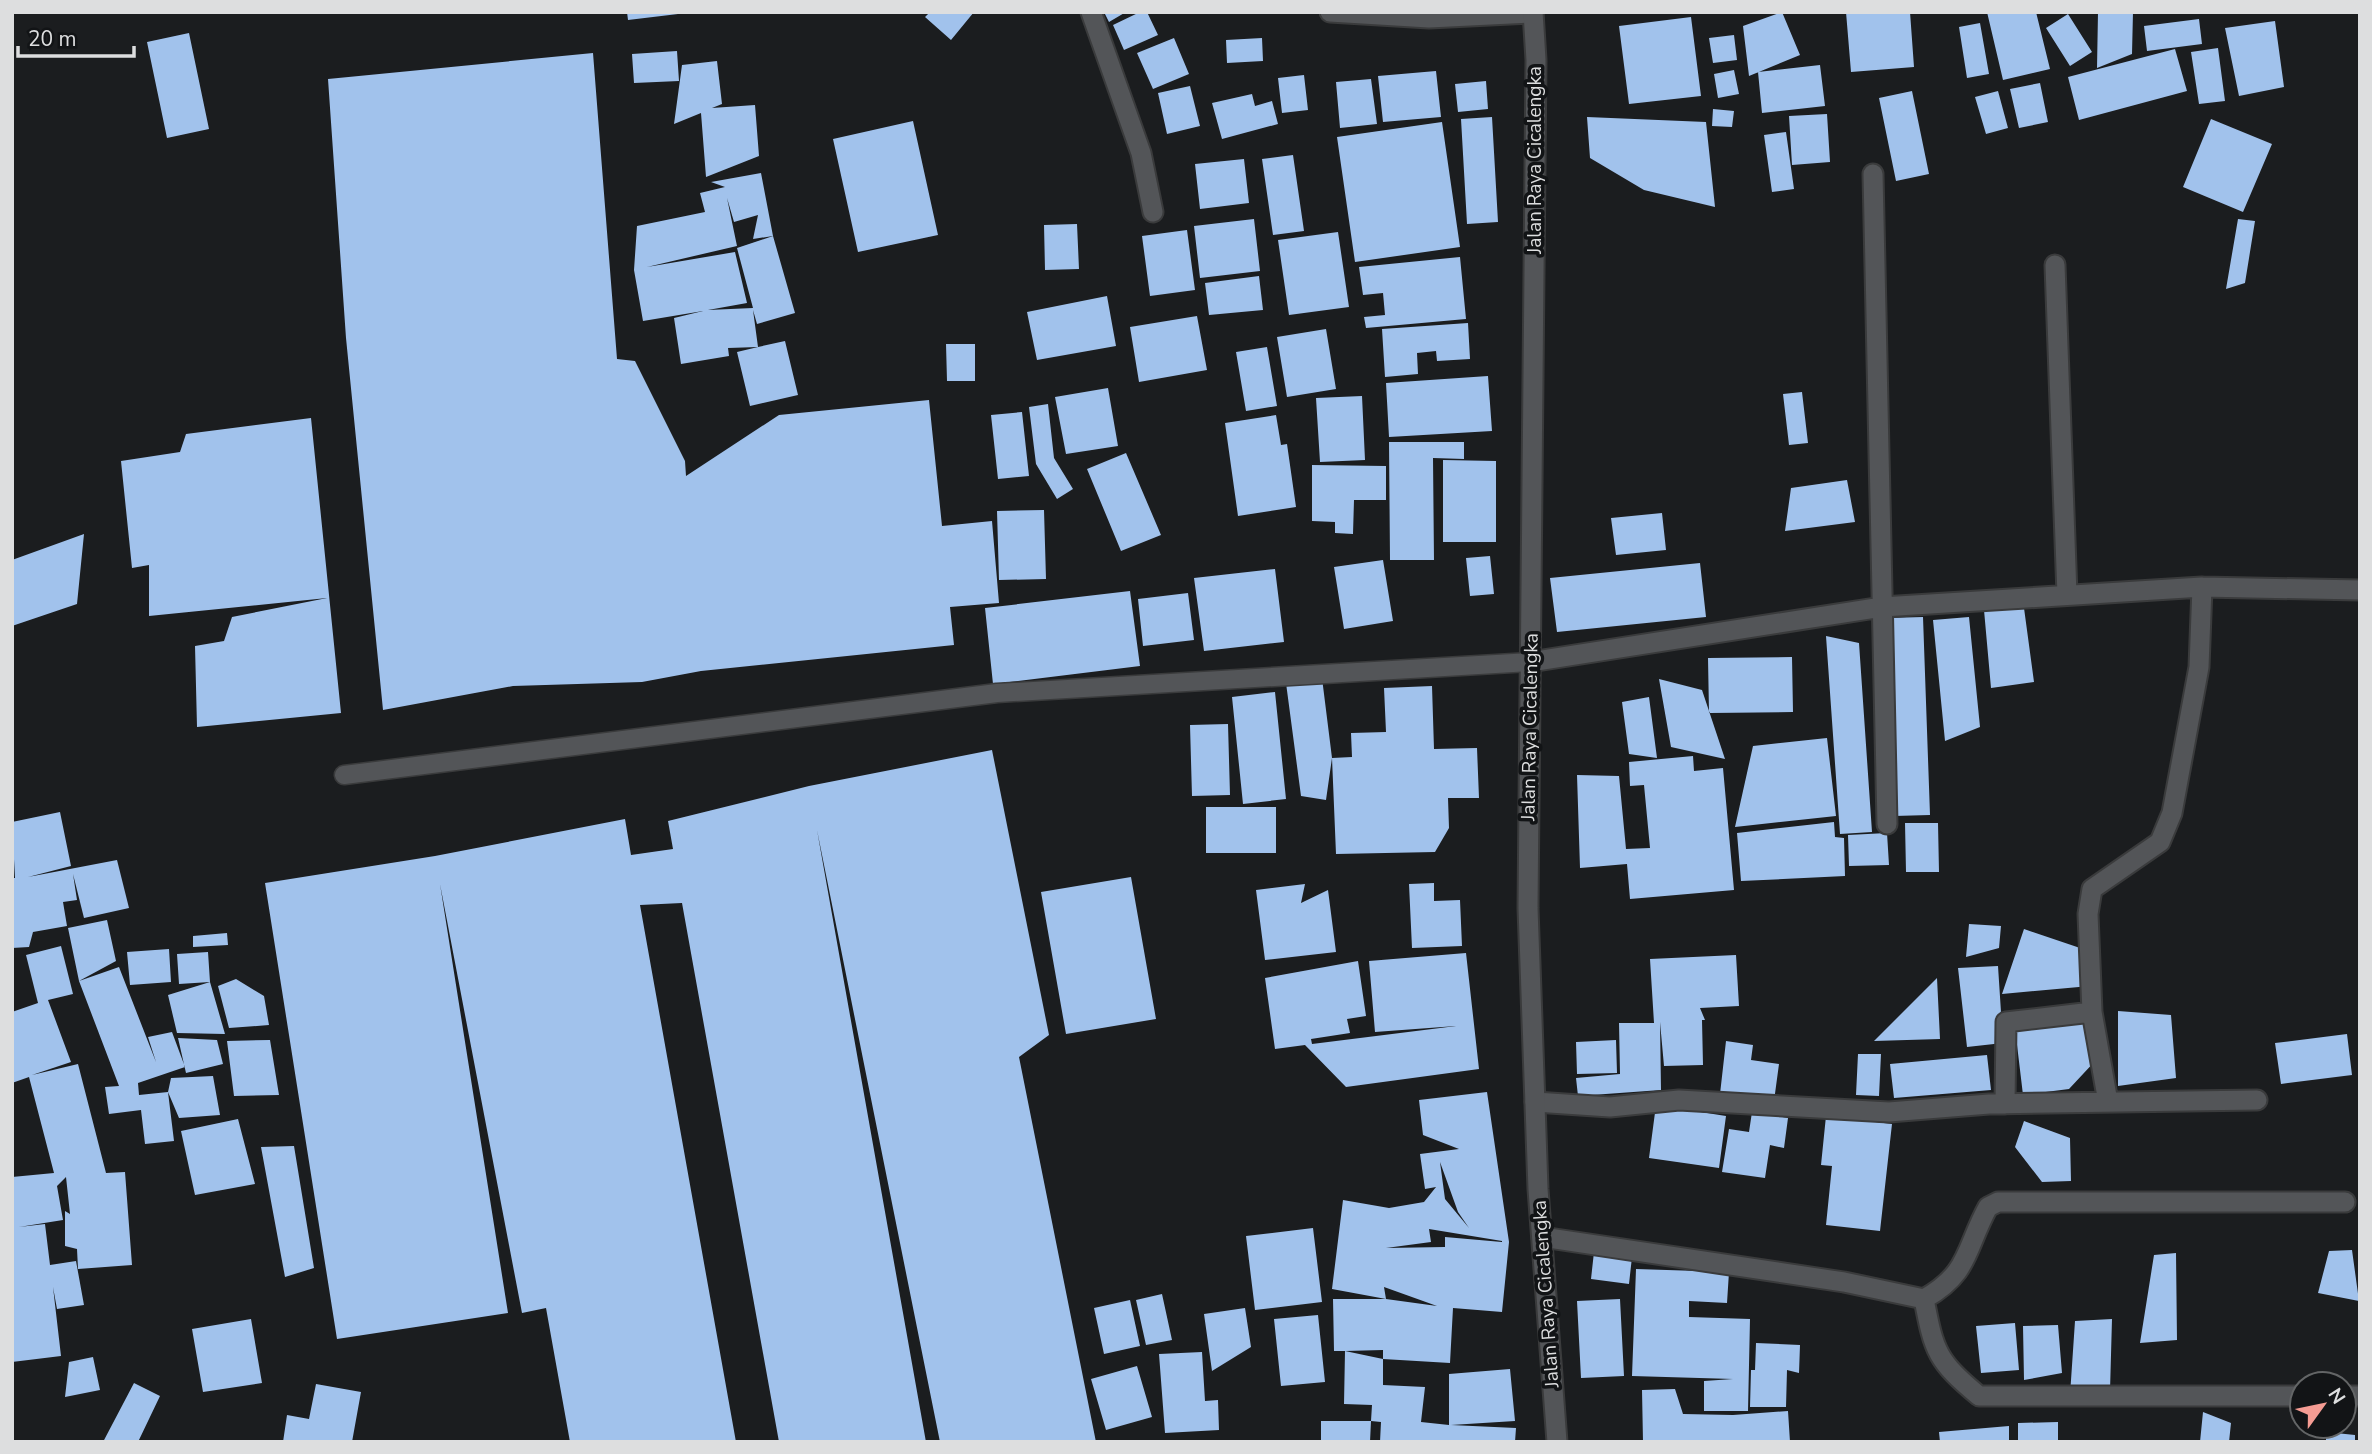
<svg xmlns="http://www.w3.org/2000/svg" width="2372" height="1454" font-family="'Nunito Sans',sans-serif">
<style>
.building{fill:#a1c2ec;fill-rule:evenodd}
.lines{fill:none;stroke-linecap:round;stroke-linejoin:round}
.service-casing{stroke:#3a3b3c;stroke-width:21}
.minor-casing{stroke:#3a3b3c;stroke-width:23}
.secondary-casing{stroke:#3a3b3c;stroke-width:23}
.service{stroke:#535558;stroke-width:18}
.minor{stroke:#535558;stroke-width:19}
.secondary{stroke:#535558;stroke-width:19}
.labels{text-anchor:middle;dominant-baseline:central;stroke-width:7;stroke-linejoin:round;paint-order:stroke}
.street-label{font-size:19px;fill:#dddedf;stroke:#121416}
</style>
<rect width="100%" height="100%" fill="#1b1d1f"/>
<!-- building -->
<path class="building" d="M627,12H678V14L628,20Z
M930,12H974L951,40L925,17Z
M1104,12H1126L1109,22Z
M1140,12H1147L1158,35L1124,50L1113,25Z
M1782,12L1800,55L1749,76L1743,26Z
M1846,12H1910L1914,67L1851,72Z
M1987,12H2036L2050,69L2003,80Z
M2098,12H2133L2132,54L2097,68Z
M2068,14L2092,52L2070,66L2046,28Z
M1691,17L1701,96L1629,104L1619,26Z
M2199,19L2202,44L2147,51L2144,26Z
M2275,21L2284,87L2239,96L2225,28Z
M1980,23L1989,74L1967,78L1959,27Z
M189,33L209,129L167,138L147,42Z
M1734,35L1737,60L1713,63L1709,38Z
M1174,38L1189,74L1153,89L1137,53Z
M1262,38L1263,61L1227,63L1226,40Z
M2218,48L2225,101L2199,104L2191,52Z
M2175,49L2187,91L2079,120L2068,77Z
M677,51L679,81L634,83L632,54Z
M593,53L617,359L635,361L685,461L686,476L779,415L929,400L942,526L992,521L999,603L950,607L954,645L701,671L642,682L513,686L383,710L346,338L328,79Z
M717,61L722,104L712,108L755,105L759,156L706,177L701,113L674,124L682,65Z
M1820,65L1825,106L1762,113L1758,72Z
M1734,70L1739,94L1718,98L1714,74Z
M1436,71L1441,117L1383,122L1378,76Z
M1304,75L1308,110L1282,113L1278,78Z
M1371,79L1377,124L1340,128L1336,82Z
M1486,81L1488,109L1458,112L1455,84Z
M2040,83L2048,122L2019,128L2010,89Z
M1190,86L1200,126L1167,134L1158,93Z
M1912,91L1929,174L1896,181L1879,98Z
M1998,91L2008,128L1986,134L1975,97Z
M1252,94L1255,106L1272,101L1278,124L1222,139L1212,103Z
M1713,109L1734,111L1732,127L1712,126Z
M1827,114L1830,162L1792,165L1789,116Z
M1492,117L1498,222L1467,224L1461,119Z
M1587,117L1706,122L1715,207L1644,190L1590,158Z
M2211,119L2272,144L2243,212L2183,187Z
M913,121L938,235L858,252L833,139Z
M1442,122L1460,247L1355,262L1337,137Z
M1786,132L1794,189L1772,192L1764,135Z
M1293,155L1304,231L1273,235L1262,159Z
M1244,159L1249,203L1200,209L1195,164Z
M761,173L773,236L795,313L757,324L753,310L758,347L785,341L798,395L750,406L737,352L758,347L728,348L729,356L681,364L674,318L703,311L643,321L634,270L637,226L705,212L700,193L725,187L711,182ZM727,198L734,222L758,215L753,239L773,236L737,248L753,308L708,310L747,303L735,252L647,267L737,246Z
M1254,219L1260,271L1200,278L1194,226Z
M2238,219L2255,221L2245,283L2226,289Z
M1077,224L1079,269L1045,270L1044,225Z
M1187,230L1195,290L1150,296L1142,236Z
M1338,232L1349,307L1289,315L1278,240Z
M1460,257L1466,319L1366,328L1364,317L1385,315L1383,293L1363,295L1359,267Z
M1259,276L1263,310L1209,315L1205,283Z
M1107,296L1116,346L1037,360L1027,312Z
M1197,316L1207,370L1139,382L1130,327Z
M1468,323L1470,359L1437,361L1436,351L1417,353L1418,374L1385,377L1382,329Z
M1326,329L1336,389L1287,397L1277,337Z
M946,344H975V381H947Z
M1267,347L1277,406L1246,411L1236,352Z
M1488,376L1492,431L1389,437L1386,383Z
M1108,388L1118,446L1066,454L1055,397Z
M1802,392L1808,443L1789,445L1783,394Z
M1362,396L1365,460L1320,462L1316,398Z
M1048,404L1054,458L1073,489L1057,499L1036,464L1029,407Z
M1022,412L1029,476L998,479L991,415Z
M1276,415L1281,445L1287,444L1296,507L1238,516L1225,423Z
M311,418L341,713L197,727L195,646L224,641L232,617L327,598L149,616V565L132,568L121,461L180,452L186,434Z
M1389,442H1464V459L1433,458L1434,560H1390Z
M1126,453L1161,535L1121,551L1087,469Z
M1443,460L1496,461V542H1443Z
M1312,465L1386,466V500H1354L1353,534L1335,533V522L1312,521Z
M1847,480L1855,522L1785,531L1791,488Z
M1044,510L1046,579L999,580L997,511Z
M1662,513L1666,550L1616,555L1611,518Z
M84,534L77,604L12,626V560Z
M1490,556L1494,594L1470,596L1466,558Z
M1383,560L1393,621L1344,629L1334,567Z
M1700,563L1706,617L1557,632L1550,578Z
M1275,569L1284,642L1204,651L1194,578Z
M1130,591L1140,666L993,684L985,608Z
M1188,593L1194,640L1143,646L1138,599Z
M2024,608L2034,682L1991,688L1984,610Z
M1923,617L1930,815L1894,816L1888,618Z
M1969,617L1980,727L1945,741L1933,620Z
M1826,636L1859,643L1872,832L1840,834Z
M1792,657L1793,712L1709,713L1708,658Z
M1322,678L1332,758L1326,800L1301,796L1286,683Z
M1659,679L1702,690L1725,759L1671,747Z
M1432,686L1434,749L1477,748L1479,798H1448L1449,828L1435,852L1336,854L1332,758L1352,757L1351,733L1386,732L1384,688Z
M1275,692L1286,799L1243,804L1232,697Z
M1649,697L1657,758L1629,754L1622,702Z
M1228,724L1230,795L1192,796L1190,725Z
M1827,738L1836,816L1735,827L1753,746Z
M992,750L1049,1035L1019,1057L1096,1442H940L817,830L926,1442H779L682,903L640,905L736,1442H570L546,1308L522,1313L440,884L508,1313L337,1339L265,883L435,856L625,819L631,855L673,849L668,821L809,786Z
M1693,756L1694,771L1723,768L1734,890L1630,899L1627,864L1580,868L1577,775L1619,776L1626,849L1650,848L1644,785L1630,786L1629,762Z
M1206,807H1276V853H1206Z
M60,812L71,866L28,877L117,860L129,908L84,918L73,874L77,900L63,902L67,926L33,932L29,947L12,948V878H15L12,822Z
M1834,822L1835,837L1844,838L1845,876L1741,881L1737,833Z
M1905,823H1938L1939,872H1906Z
M1887,833L1889,865L1849,866L1848,835Z
M1131,877L1156,1019L1066,1034L1041,892Z
M1434,883V901L1460,900L1462,946L1412,948L1409,884Z
M1305,884L1301,903L1328,890L1336,952L1265,960L1256,890Z
M107,920L116,961L79,981L68,928Z
M1969,924L2001,926L1999,948L1966,957Z
M2024,929L2086,950L2090,986L2002,994Z
M227,933L228,945L193,947V936Z
M61,946L73,994L48,1000L71,1062L32,1075L78,1064L106,1173L125,1172L132,1265L78,1269L77,1249L65,1246V1211L70,1214L66,1177L57,1186L63,1220L19,1227L45,1224L50,1265L76,1261L84,1305L57,1309L53,1287L61,1356L12,1362V1177L54,1173L29,1077L12,1083V1012L38,1003L26,955Z
M169,949L171,982L130,985L127,952Z
M208,952L210,982L225,1034L177,1033L168,995L210,982L179,984L177,954Z
M1466,953L1479,1069L1346,1087L1305,1045L1275,1049L1265,978L1358,961L1366,1016L1347,1019L1350,1033L1311,1039L1312,1044L1456,1026L1375,1032L1369,961Z
M1736,955L1739,1006L1700,1008L1705,1020H1702L1703,1065L1664,1066L1660,1022L1661,1090L1578,1096L1576,1078L1620,1074L1619,1023H1654L1650,959Z
M1998,966L2003,1043L1967,1047L1958,968Z
M119,967L156,1062L148,1037L172,1032L185,1067L138,1083L139,1095L168,1092L174,1141L145,1144L141,1110L109,1114L105,1087L119,1086L79,981Z
M1937,978L1940,1039L1874,1041Z
M236,979L264,996L269,1025L229,1028L218,986Z
M2118,1011L2171,1015L2176,1078L2118,1086Z
M2092,1019L2097,1059L2069,1089L2023,1095L2015,1028Z
M2347,1034L2352,1075L2281,1084L2275,1043Z
M178,1038L217,1040L223,1064L186,1073Z
M270,1040L279,1095L234,1096L227,1041Z
M1616,1040L1617,1073L1577,1074L1576,1042Z
M1726,1041L1753,1045L1751,1060L1779,1064L1774,1101L1720,1094Z
M1858,1054H1881L1879,1096L1856,1095Z
M1987,1055L1991,1090L1894,1098L1890,1064Z
M213,1076L220,1115L179,1118L168,1092L171,1078Z
M1487,1092L1509,1242L1502,1312L1453,1308L1450,1363L1383,1359V1350L1345,1351L1383,1359V1385L1425,1387L1421,1422L1449,1425V1374L1510,1369L1515,1421L1451,1425L1516,1428L1515,1442H1380L1381,1422L1371,1421L1372,1405L1344,1404L1345,1351H1334L1333,1299H1386L1437,1306L1384,1287L1386,1299L1332,1289L1343,1200L1389,1208L1424,1202L1436,1187L1425,1189L1420,1154L1459,1149L1423,1135L1419,1100ZM1440,1162L1458,1212L1469,1228L1445,1199ZM1429,1229L1502,1241V1242L1445,1237V1247L1386,1248L1431,1242Z
M1656,1105L1726,1116L1719,1168L1649,1158Z
M1752,1112L1788,1118L1784,1148L1770,1145L1765,1178L1722,1172L1729,1129L1749,1132Z
M1826,1116L1892,1124L1880,1231L1826,1225L1832,1166L1821,1165Z
M238,1119L255,1184L195,1195L181,1131Z
M2024,1121L2070,1138L2071,1181L2042,1182L2015,1147Z
M294,1146L314,1268L285,1277L261,1147Z
M1313,1228L1322,1302L1255,1310L1246,1236Z
M2352,1250L2359,1301L2318,1293L2329,1251Z
M1594,1252L1632,1257L1629,1284L1591,1279Z
M2176,1253L2177,1340L2140,1343L2154,1255Z
M1636,1269L1729,1272L1727,1303L1689,1301V1317L1750,1319L1748,1411H1704V1381L1733,1379L1632,1376Z
M1162,1294L1172,1340L1146,1345L1136,1300Z
M1620,1299L1624,1376L1581,1378L1577,1301Z
M1130,1300L1140,1346L1104,1354L1094,1308Z
M1245,1308L1251,1347L1212,1371L1204,1314Z
M1318,1315L1325,1382L1281,1386L1274,1319Z
M251,1319L262,1383L203,1392L192,1329Z
M2112,1319L2110,1391L2070,1395L2075,1321Z
M2015,1323L2019,1370L1981,1373L1976,1326Z
M2058,1325L2062,1373L2024,1380L2023,1326Z
M1756,1343L1800,1345L1799,1373L1787,1370L1786,1407H1750L1751,1370H1755Z
M1202,1352L1205,1401L1218,1400L1219,1430L1165,1433L1159,1354Z
M93,1357L100,1390L65,1397L69,1362Z
M1137,1366L1152,1417L1106,1430L1091,1379Z
M134,1383L160,1396L138,1442H103Z
M316,1384L361,1392L352,1442H283L287,1415L309,1419Z
M1675,1389L1683,1414L1733,1415L1788,1411L1790,1442H1643L1642,1390Z
M2203,1412L2231,1423L2229,1442H2200Z
M1321,1421H1371L1370,1442H1321Z
M2058,1422V1442H2018V1423Z
M2009,1426V1442H1940L1939,1432Z
M2326,1432L2355,1435V1442H2326Z"/>
<g class="lines">
<defs>
<path id="service" d="M344,775L997,693L1530,662"/>
<path id="minor" d="M1091,12L1141,153L1153,212
M1330,12L1429,18L1533,13
M1873,174L1887,824
M2055,265L2067,595
M1530,662L1882,607L2202,587L2360,590
M2092,1012L2108,1102
M1535,1102L1610,1107L1679,1100L1889,1112L1989,1104L2257,1100
M2005,1104L2006,1022L2092,1012L2088,914L2092,889L2160,842L2172,813L2199,667L2202,587
M1542,1237L1844,1282L1924,1299C1970,1273 1965,1249 1988,1207L1998,1202H2345
M1924,1299C1934,1352 1937,1361 1979,1396H2302
M2344,1396H2360"/>
<path id="secondary" d="M1533,12L1536,60L1528,908L1538,1189L1557,1442"/>
</defs>
<!-- service casing -->
<use href="#service" class="service-casing"/>
<!-- minor casing -->
<use href="#minor" class="minor-casing"/>
<!-- secondary casing -->
<use href="#secondary" class="secondary-casing"/>
<!-- service -->
<use href="#service" class="service"/>
<!-- minor -->
<use href="#minor" class="minor"/>
<!-- secondary -->
<use href="#secondary" class="secondary"/>
</g>
<g class="labels">
<!-- street labels -->
<g class="street-label">
<text transform="translate(1535 160) rotate(-90)">Jalan Raya Cicalengka</text>
<text transform="translate(1530 727) rotate(-89)">Jalan Raya Cicalengka</text>
<text transform="translate(1546 1294) rotate(-94)">Jalan Raya Cicalengka</text>
</g>
</g>
<!-- border -->
<rect width="2372" height="1454" fill="none" stroke="#dddedf" stroke-width="28"/>
<!-- north arrow -->
<g transform="translate(2323 1405) rotate(57)"><circle r="33" fill="#121416" stroke="#636566" stroke-width="2"/>
<path d="M0-5L12 26L0 18L-12 26Z" fill="#f59c93"/>
<text y="-10" font-size="19" font-weight="bold" text-anchor="middle" fill="#dddedf">N</text>
</g>
<!-- scale -->
<path d="M18 46v10h116v-10" fill="none" stroke="#dddedf" stroke-width="3.5"/>
<text x="28" y="46" font-size="21" fill="#dddedf" stroke="#121416" stroke-width="5" paint-order="stroke">20 m</text>
</svg>
